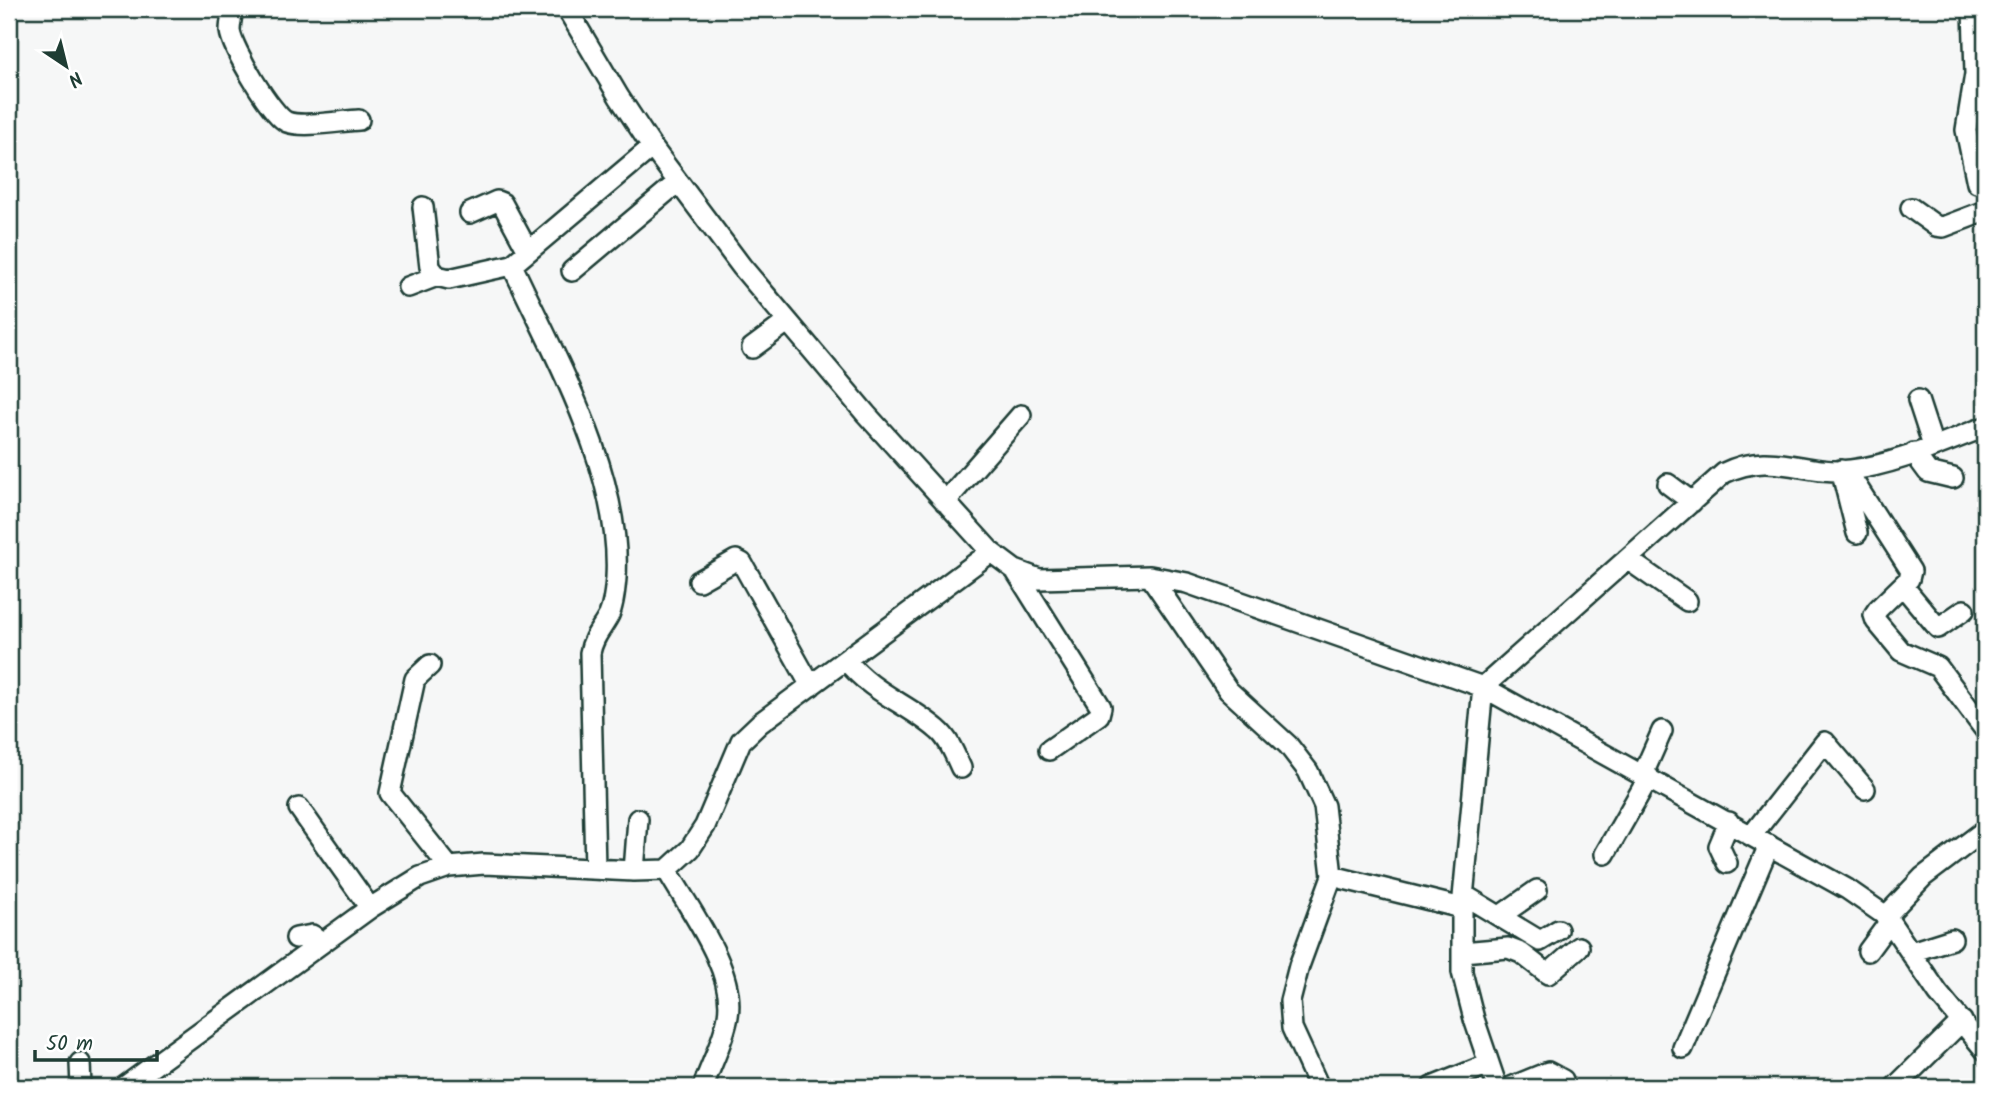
<svg xmlns="http://www.w3.org/2000/svg" width="1994" height="1096" font-family="Kalam,sans-serif">
<style>
.lines{fill:none;stroke-linecap:round;stroke-linejoin:round}
.minor-casing{stroke:#1f3d34;stroke-width:24}
.minor{stroke:#fff;stroke-width:19}
</style>
<rect width="100%" height="100%" fill="#f6f7f7"/>
<filter id="ink" filterUnits="userSpaceOnUse"><feTurbulence type="fractalNoise" baseFrequency=".0143" numOctaves="2"/><feDisplacementMap in="SourceGraphic" scale="14" xChannelSelector="R" yChannelSelector="G"/><feConvolveMatrix kernelMatrix="1 2 1 2 8 2 1 2 1" color-interpolation-filters="sRGB"/></filter>
<g filter="url(#ink)">
<g class="lines">
<defs>
<path id="minor" d="M233,9C232,15 230,24 230,31C232,48 272,116 287,122C303,128 341,121 359,120
M567,9L619,97L652,147L742,267L866,414L991,552L1015,570L1039,579L1150,576L1187,583L1483,687L1847,889L1886,916L1938,993L1985,1050
M1973,9L1975,74L1966,130L1977,183
M423,207L430,267L437,276L449,279L512,265L652,147
M1911,208L1936,226L1943,227L1985,211
M470,213L497,201L502,203L528,251
M512,265C555,358 622,473 616,578C615,589 614,604 609,615C602,629 593,636 590,653L595,869
M572,271L678,182
M408,287L437,276
M752,348L787,322
M1918,400L1933,446
M1914,453L1928,472L1953,478
M1841,470L1857,533
M1847,471L1911,571L1909,579L1878,609L1874,615L1876,621L1901,651L1938,667L1985,730
M1668,484L1692,502
M945,502L1021,415
M1627,559L1687,601
M1015,570L1101,707L1099,715L1049,750
M1150,576L1228,690L1288,745L1308,771L1324,806L1332,876L1299,966L1290,1001L1292,1028L1319,1087
M699,581L736,560L742,563L811,686
M1903,586L1938,628L1964,610
M846,660C873,694 907,703 938,730C949,739 955,755 961,768
M430,665L415,679L390,793L449,867
M1643,774L1662,731
M299,808L370,908
M1752,835L1825,742L1865,789
M1605,854L1649,777
M1727,863L1719,846L1729,822
M667,870C689,909 736,970 728,1016C724,1040 711,1064 703,1087
M634,871L638,819
M1332,876L1462,908
M1464,895L1540,941L1558,930
M1500,916L1537,890
M1886,916L1923,877L1985,830
M296,938L312,935L322,942
M1868,951L1890,921
M1462,952L1508,948L1521,953L1548,974L1579,947
M1911,952L1952,939
M1683,1048L1769,845
M80,1063L81,1087
M124,1087L370,908L420,877L449,867L484,864L634,871L667,870L690,849L705,826L741,741L760,723L991,552
M1432,1087L1489,1064
M1497,1087L1474,1019L1462,972V908L1483,687L1724,473C1772,449 1805,476 1851,470C1897,464 1942,443 1985,427
M1511,1087L1548,1072L1563,1080
M1895,1087L1962,1021"/>
</defs>
<!-- minor casing -->
<use href="#minor" class="minor-casing"/>
<!-- minor -->
<use href="#minor" class="minor"/>
</g>
</g>
<!-- margin -->
<rect width="1994" height="1096" fill="none" stroke="#fff" stroke-width="35"/>
<rect x="18" y="18" width="1959" height="1061" fill="none" stroke="#1f3d34" stroke-width="2.5" filter="url(#ink)"/>
<!-- north arrow -->
<g transform="translate(66 66) rotate(145)" stroke="#ffffff" stroke-width="5" paint-order="stroke">
<path d="M0-5L12 26L0 18L-12 26Z" fill="#1f3d34"/>
<text y="-10" font-size="19" font-weight="bold" text-anchor="middle" fill="#1f3d34">N</text>
</g>
<!-- scale -->
<path d="M35 1050v10h122v-10" fill="none" stroke="#1f3d34" stroke-width="3.5"/>
<text x="46" y="1050" font-size="21" fill="#1f3d34" stroke="#ffffff" stroke-width="5" paint-order="stroke">50 m</text>
</svg>
